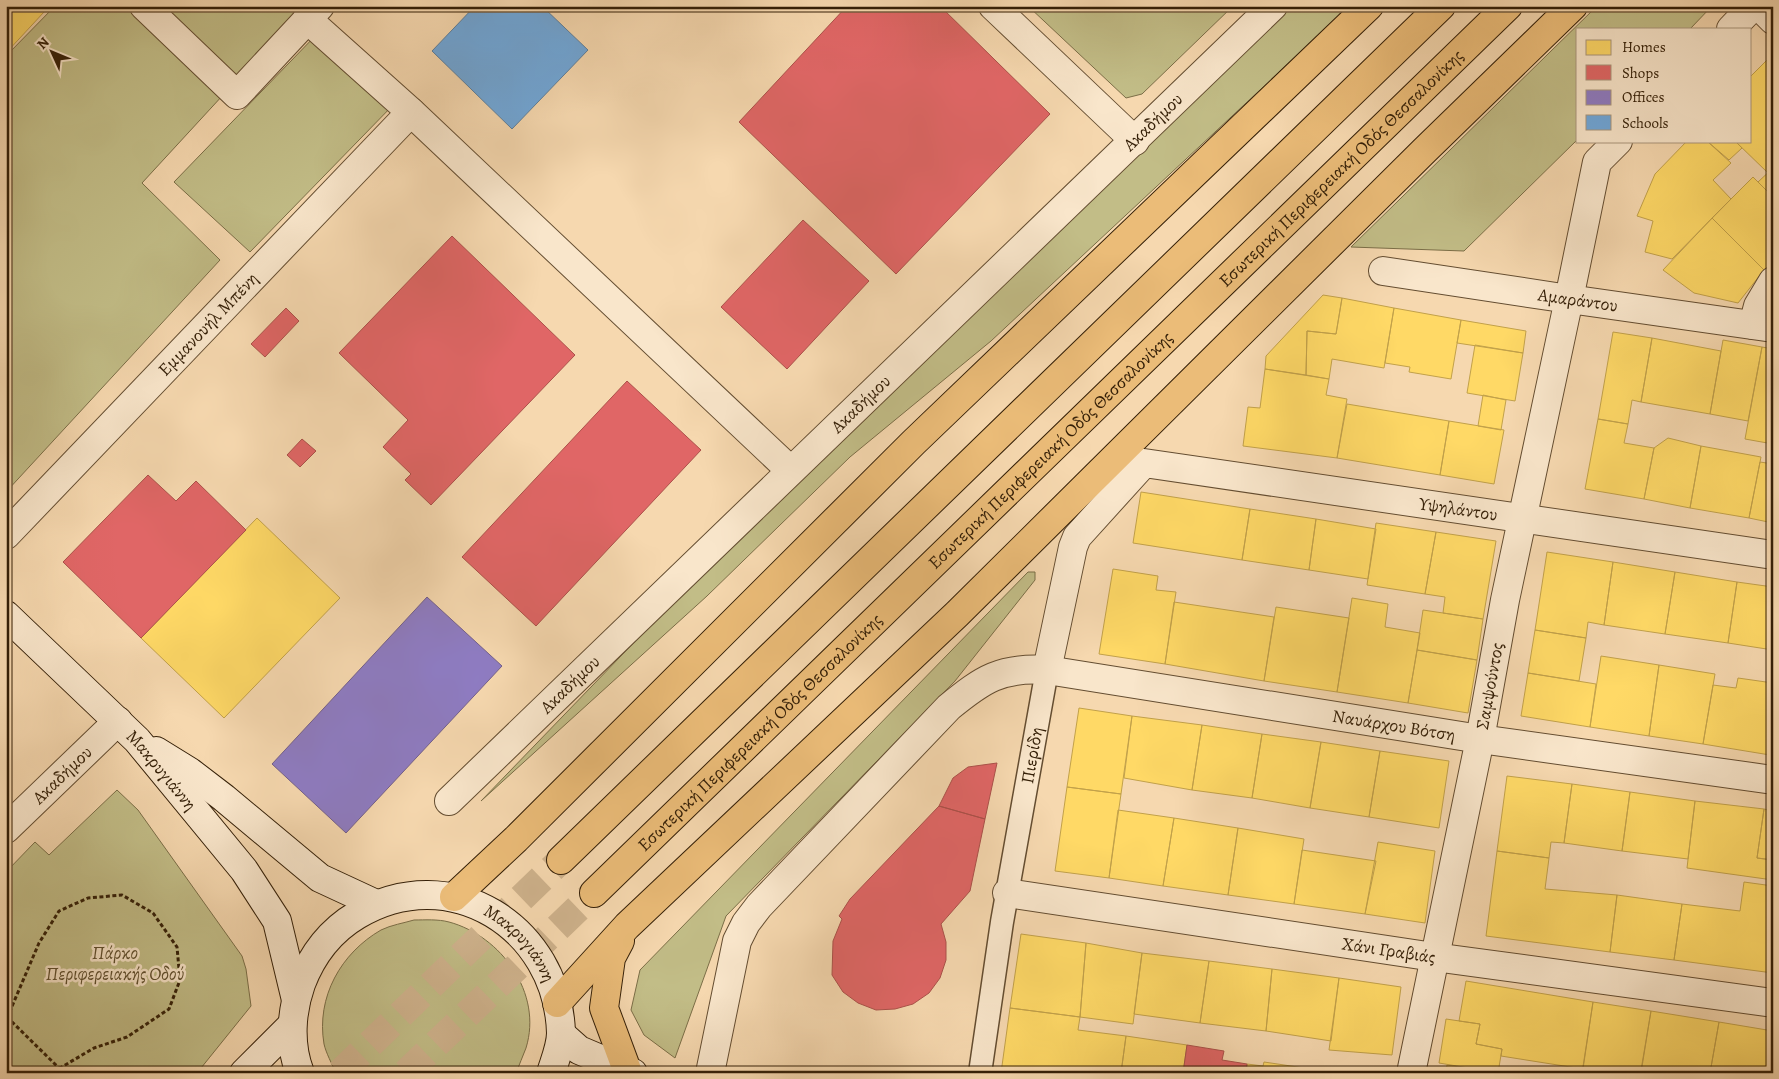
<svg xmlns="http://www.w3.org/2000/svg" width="1779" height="1079" font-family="Alegreya,serif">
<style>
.green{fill:#c2bd87;stroke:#7b6e47}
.homes{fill:#ffd966;stroke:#c2a14a}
.shops{fill:#e06666;stroke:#ac514a}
.offices{fill:#8e7cc3;stroke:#73608b}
.schools{fill:#6fa8dc;stroke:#5d7f9c}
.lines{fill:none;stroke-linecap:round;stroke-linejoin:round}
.trunk-tunnel{stroke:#cfb38d;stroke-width:28;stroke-dasharray:28 14;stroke-linecap:butt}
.pedestrian-casing{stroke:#644d31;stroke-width:25}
.minor-casing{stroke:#644d31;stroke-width:30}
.tertiary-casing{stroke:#644d31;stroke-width:30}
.secondary-casing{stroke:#341f07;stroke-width:30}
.trunk-casing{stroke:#341f07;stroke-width:30}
.path{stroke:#341f07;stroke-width:3;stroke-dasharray:4 2.5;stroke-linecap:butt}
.pedestrian{stroke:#f9e6cb;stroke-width:22}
.minor{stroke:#f9e6cb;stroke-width:28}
.tertiary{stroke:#f9e6cb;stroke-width:28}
.secondary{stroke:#f9e6cb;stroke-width:28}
.trunk{stroke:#ebbc78;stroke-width:28}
.labels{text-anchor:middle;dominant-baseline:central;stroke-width:5;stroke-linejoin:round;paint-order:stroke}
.street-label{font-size:18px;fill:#341f07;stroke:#f9e6cb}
.park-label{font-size:18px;font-style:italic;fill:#5f4e2d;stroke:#f9e6cb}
</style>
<rect width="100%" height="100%" fill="#f6d8af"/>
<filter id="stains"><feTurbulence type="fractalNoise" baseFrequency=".004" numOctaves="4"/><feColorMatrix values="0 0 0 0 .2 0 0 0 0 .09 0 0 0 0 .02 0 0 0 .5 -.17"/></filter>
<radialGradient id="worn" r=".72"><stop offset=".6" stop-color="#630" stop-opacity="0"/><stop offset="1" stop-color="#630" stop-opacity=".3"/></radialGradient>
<!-- green -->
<path class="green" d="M55,6H305L142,183L220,260L6,492V56Z
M1028,6H1233L1142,94L1126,98Z
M1292,6H1350L991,341L850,457L707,596L481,801L675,600Z
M1597,6H1712L1690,29H1578V139L1464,251L1351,247Z
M318,33L396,102L250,252L174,182Z
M1028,572H1035V580L955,681L726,916L675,1058L644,1035L631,1010L640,970Z
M117,790L138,810L242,956L246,969L251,1006L197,1073H6V872L35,842L49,855Z
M414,920C425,920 438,919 449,922C501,936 543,993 526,1048C523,1056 519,1065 516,1073H336C332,1064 326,1053 324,1044C316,997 341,953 381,930C391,925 404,923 414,920Z"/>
<!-- homes -->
<path class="homes" d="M6,6H39L44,12L6,53Z
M1771,56L1773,58V168L1768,173L1735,141H1750V77Z
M1687,141H1707L1731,163L1713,180L1731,199L1672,259L1645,252L1653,221L1637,216L1655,174Z
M1707,141H1735L1742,148L1729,160Z
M1773,168V197L1758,182Z
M1753,177L1773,197V261L1764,270L1712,218Z
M1712,218L1764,270L1738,303L1694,293L1663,270Z
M1323,295L1342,298L1336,334L1307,331L1306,375L1265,369L1266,356Z
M1342,298L1394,308L1384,368L1332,359L1329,379L1306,375L1307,331L1336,334Z
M1394,308L1461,320L1451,379L1409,372L1410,367L1385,363Z
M1461,320L1526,331L1523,353L1457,343Z
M1613,332L1652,338L1641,402L1632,400L1628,424L1598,419Z
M1652,338L1721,351L1710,414L1641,402Z
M1723,340L1762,347L1748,421L1710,414Z
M1475,345L1523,353L1515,401L1467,393Z
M1762,347L1773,349V444L1745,439Z
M1265,369L1329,379L1326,395L1347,399L1337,458L1243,446L1248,407L1260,408Z
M1483,395L1506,400L1501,430L1478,426Z
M1347,404L1449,421L1440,475L1337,458Z
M1598,419L1628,424L1624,443L1654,448L1644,499L1585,489Z
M1449,421L1504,430L1494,484L1440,475Z
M1668,438L1701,446L1690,508L1644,499L1654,448Z
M1701,446L1761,457L1749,518L1690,508Z
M1760,462L1773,464V523L1749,518Z
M1141,492L1250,509L1242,560L1133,543Z
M1250,509L1316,519L1309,570L1242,560Z
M257,518L340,598L224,718L141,638Z
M1316,519L1376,529L1368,579L1309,570Z
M1376,523L1436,532L1425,594L1367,585Z
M1436,532L1496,541L1483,619L1443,613L1445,597L1425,594Z
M1547,552L1613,562L1604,625L1588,622L1586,638L1535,630Z
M1613,562L1675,572L1665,634L1604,625Z
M1113,569L1158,576L1156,590L1176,592L1165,664L1099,654Z
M1675,572L1737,582L1728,643L1665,634Z
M1737,582L1773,587V650L1728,643Z
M1352,598L1388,604L1385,627L1420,633L1408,703L1337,692Z
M1174,602L1274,617L1264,681L1165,664Z
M1276,607L1349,618L1337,692L1264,681Z
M1423,610L1483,619L1477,660L1417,650Z
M1535,630L1586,638L1579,681L1528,673Z
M1417,650L1477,660L1468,713L1408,703Z
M1601,656L1659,665L1649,736L1590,727Z
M1659,665L1715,674L1703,744L1649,736Z
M1528,673L1596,684L1590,727L1521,716Z
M1738,678L1773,683V734L1770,755L1703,744L1713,685L1736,688Z
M1079,708L1132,716L1121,794L1067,787Z
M1132,716L1202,725L1192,790L1124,778Z
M1202,725L1262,734L1252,798L1192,790Z
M1262,734L1321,742L1310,808L1252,798Z
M1321,742L1380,751L1369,817L1310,808Z
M1380,751L1449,761L1439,828L1369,817Z
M1507,776L1572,784L1564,843L1551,842L1549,858L1497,851Z
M1572,784L1630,792L1622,851L1564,843Z
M1067,787L1121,794L1109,878L1055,871Z
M1630,792L1695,801L1688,859L1622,851Z
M1695,801L1764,809L1757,858L1773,860V880L1687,868Z
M1764,809L1773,811V860L1757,858Z
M1118,810L1174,818L1163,886L1109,878Z
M1174,818L1238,828L1228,895L1163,886Z
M1238,828L1304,839L1294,904L1228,895Z
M1378,842L1435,851L1425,923L1365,914Z
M1302,850L1376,861L1365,914L1294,904Z
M1497,851L1549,858L1545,889L1617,895L1610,952L1486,936Z
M1744,882L1773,886V973L1674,960L1682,904L1740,911Z
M1617,895L1682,904L1674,960L1610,952Z
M1021,934L1086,943L1080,1017L1010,1008Z
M1086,943L1142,953L1133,1024L1080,1017Z
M1142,953L1209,961L1200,1023L1134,1014Z
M1209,961L1272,969L1266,1031L1200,1023Z
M1272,969L1339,978L1331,1041L1266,1031Z
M1339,978L1401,987L1392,1055L1329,1050Z
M1466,981L1593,1002L1583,1069L1501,1056L1502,1049L1476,1044L1480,1024L1459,1021Z
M1593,1002L1651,1011L1641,1073H1582Z
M1010,1008L1080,1017L1078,1030L1126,1036L1121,1073H1001Z
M1651,1011L1719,1022L1710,1073H1659L1641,1070Z
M1446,1019L1480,1024L1476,1044L1502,1049L1498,1073L1439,1063Z
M1719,1022L1773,1031V1073H1710Z
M1126,1036L1187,1045L1183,1073H1121Z
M1264,1062L1311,1069L1310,1073H1246L1247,1064L1263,1066Z
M1447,1065L1497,1073H1446Z
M1311,1069L1338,1073H1310Z"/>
<!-- shops -->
<path class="shops" d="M847,6H940L1050,114L896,274L739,122Z
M803,220L869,281L787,369L721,307Z
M452,236L575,355L431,505L405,480L411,474L383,447L408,420L339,353Z
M286,308L299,321L265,357L251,344Z
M627,381L701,450L536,626L462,557Z
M302,439L316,451L300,467L287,455Z
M148,475L176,501L196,481L246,530L141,638L63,562Z
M997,763L985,819L939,806L953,778L968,767Z
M939,806L985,819L970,891L941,924L946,942V960L940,978L929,993L913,1004L895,1009L876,1010L858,1003L843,992L832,975L833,941L842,919L839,916L850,899Z
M1187,1045L1224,1051L1222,1060L1247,1064L1246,1073H1183Z"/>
<!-- offices -->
<path class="offices" d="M427,597L502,666L346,833L272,764Z"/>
<!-- schools -->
<path class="schools" d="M475,6H542L588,50L512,129L432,51Z"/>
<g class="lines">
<!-- trunk-tunnel -->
<path class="trunk-tunnel" d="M340,1073L561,860
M406,1073L594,893"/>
<defs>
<g id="pedestrian">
<path id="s1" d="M980,1073L1002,922L1047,670"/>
</g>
<g id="minor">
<path d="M144,6L237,95L320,6"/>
<path d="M993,6L1135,141"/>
<path d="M1759,6L1773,20"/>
<path d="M307,19L411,112L790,470"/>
<path d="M1731,29L1753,6"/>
<path d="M1383,271L1569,299L1597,162L1618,141"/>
<path d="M1753,325L1758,306L1773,281"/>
<path id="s2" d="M6,535L411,112"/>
<path id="s3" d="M1047,670L1073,547L1077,537L1144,463L1773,555"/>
<path id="s4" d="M449,801L1273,6"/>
<path id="s5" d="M1007,893L1434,957L1773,1003"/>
<path id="s6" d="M710,1073L737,941L746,923L759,906L949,707C983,679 1001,667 1047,670L1480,739L1773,780"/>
</g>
<g id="tertiary">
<path id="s7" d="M6,829L118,721"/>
<path id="s8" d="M1411,1073L1480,739L1505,600L1569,299L1773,328"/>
</g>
<g id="secondary">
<path id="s9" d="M6,615L137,740L244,870L277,921L296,1000"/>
<path d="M156,751L190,772L224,798L320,878L376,904"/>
<path d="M561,1034L579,1050L633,1073"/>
<path d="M244,1073L292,1025"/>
<path id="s10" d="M300,1073C289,1045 291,1012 301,984C312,955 330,931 357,915C450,859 558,927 561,1033C561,1046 555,1060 551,1073"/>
</g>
<g id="trunk">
<path d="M561,860L1441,6"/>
<path id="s11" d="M594,893L1508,6"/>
<path d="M454,897L516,839L914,442L1369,6"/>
<path d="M620,941L611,958L604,1008L627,1070"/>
<path d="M557,1003L627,926L957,614L1425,150L1573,6"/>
</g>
</defs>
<!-- pedestrian casing -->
<use href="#pedestrian" class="pedestrian-casing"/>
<!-- minor casing -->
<use href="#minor" class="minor-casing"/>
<!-- tertiary casing -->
<use href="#tertiary" class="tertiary-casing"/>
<!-- secondary casing -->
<use href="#secondary" class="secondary-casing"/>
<!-- trunk casing -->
<use href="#trunk" class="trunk-casing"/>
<!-- path -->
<path class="path" d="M7,1017L64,1073
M7,1018L39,943L59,911L88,898L122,895L153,913L177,947L180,980L169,1009L127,1037L94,1048L60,1068"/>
<!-- pedestrian -->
<use href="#pedestrian" class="pedestrian"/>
<!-- minor -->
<use href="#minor" class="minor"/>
<!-- tertiary -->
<use href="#tertiary" class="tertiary"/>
<!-- secondary -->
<use href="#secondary" class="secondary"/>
<!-- trunk -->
<use href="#trunk" class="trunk"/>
</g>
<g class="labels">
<!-- street labels -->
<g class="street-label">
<text stroke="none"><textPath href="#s4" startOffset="978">Ακαδήμου</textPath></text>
<text stroke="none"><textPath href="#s11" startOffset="1041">Εσωτερική Περιφερειακή Οδός Θεσσαλονίκης</textPath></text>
<text transform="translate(1578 300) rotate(8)">Αμαράντου</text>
<text stroke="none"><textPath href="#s2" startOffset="292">Εμμανουήλ Μπένη</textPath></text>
<text stroke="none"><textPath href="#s4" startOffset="572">Ακαδήμου</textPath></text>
<text stroke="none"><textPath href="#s11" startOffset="636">Εσωτερική Περιφερειακή Οδός Θεσσαλονίκης</textPath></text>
<text stroke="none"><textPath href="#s3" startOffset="554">Υψηλάντου</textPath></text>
<text stroke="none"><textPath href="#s4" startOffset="168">Ακαδήμου</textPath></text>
<text stroke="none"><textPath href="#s8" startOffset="395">Σαμψούντος</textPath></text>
<text stroke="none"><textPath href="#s6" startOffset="911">Ναυάρχου Βότση</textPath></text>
<text stroke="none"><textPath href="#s11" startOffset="231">Εσωτερική Περιφερειακή Οδός Θεσσαλονίκης</textPath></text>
<text stroke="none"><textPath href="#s1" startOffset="322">Πιερίδη</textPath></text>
<text stroke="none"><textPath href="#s7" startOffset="78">Ακαδήμου</textPath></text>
<text stroke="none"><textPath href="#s9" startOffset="220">Μακρυγιάννη</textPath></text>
<text stroke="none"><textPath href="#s10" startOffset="365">Μακρυγιάννη</textPath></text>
<text stroke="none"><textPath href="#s5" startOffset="386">Χάνι Γραβιάς</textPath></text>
</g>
<!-- park labels -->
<g class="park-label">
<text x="115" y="953">Πάρκο<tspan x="115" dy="21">Περιφερειακής Οδού</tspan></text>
</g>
</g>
<!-- margin -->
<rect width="1779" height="1079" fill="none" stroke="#f6d8af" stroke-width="25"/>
<rect x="8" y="8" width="1764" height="1064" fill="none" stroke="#341f07" stroke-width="2.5"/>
<rect x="12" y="12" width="1754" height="1054" fill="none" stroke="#341f07"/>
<!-- legend -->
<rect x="1576" y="28" width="175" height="115" fill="#f9e6cb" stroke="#aa967d"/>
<rect x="1586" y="40" width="25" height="15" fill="#ffd966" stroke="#aa967d"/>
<text x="1622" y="52" font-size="15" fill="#341f07">Homes</text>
<rect x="1586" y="65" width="25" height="15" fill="#e06666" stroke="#aa967d"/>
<text x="1622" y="78" font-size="15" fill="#341f07">Shops</text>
<rect x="1586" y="90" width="25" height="15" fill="#8e7cc3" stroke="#aa967d"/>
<text x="1622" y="102" font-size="15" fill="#341f07">Offices</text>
<rect x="1586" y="115" width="25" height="15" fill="#6fa8dc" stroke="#aa967d"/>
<text x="1622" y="128" font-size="15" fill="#341f07">Schools</text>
<!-- north arrow -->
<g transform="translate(52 52) rotate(314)" stroke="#f9e6cb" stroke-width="4" paint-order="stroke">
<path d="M0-4L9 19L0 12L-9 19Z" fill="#341f07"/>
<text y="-8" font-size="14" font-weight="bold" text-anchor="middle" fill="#341f07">N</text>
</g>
<rect width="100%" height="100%" filter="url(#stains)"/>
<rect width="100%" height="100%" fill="url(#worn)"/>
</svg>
